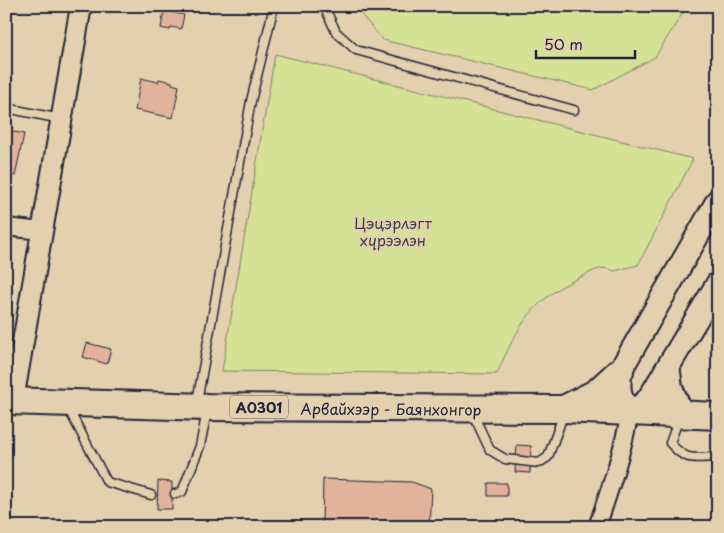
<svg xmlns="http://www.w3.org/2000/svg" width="724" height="533" font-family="'Playpen Sans',sans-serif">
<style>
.green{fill:#d5e295;stroke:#7c8268}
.building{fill:#e1b39c;stroke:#22223b}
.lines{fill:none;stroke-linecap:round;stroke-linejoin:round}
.service-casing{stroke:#22223b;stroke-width:11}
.minor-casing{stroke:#22223b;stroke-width:20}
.tertiary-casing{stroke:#22223b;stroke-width:24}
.secondary-casing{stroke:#22223b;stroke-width:26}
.trunk-casing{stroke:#22223b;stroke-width:30}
.service{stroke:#e3d0ae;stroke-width:8}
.minor{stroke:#e3d0ae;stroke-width:16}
.tertiary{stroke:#e3d0ae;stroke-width:20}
.secondary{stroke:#e3d0ae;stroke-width:22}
.trunk{stroke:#e3d0ae;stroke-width:26}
.labels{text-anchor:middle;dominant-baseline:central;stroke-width:4.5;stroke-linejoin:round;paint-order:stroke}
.shield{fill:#e3d0ae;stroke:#5c565e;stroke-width:1}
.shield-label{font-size:14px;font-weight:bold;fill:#22223b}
.park-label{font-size:15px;fill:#3d3f48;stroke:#e3d0ae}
.street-label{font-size:15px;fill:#22223b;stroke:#e3d0ae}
</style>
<rect width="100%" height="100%" fill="#e3d0ae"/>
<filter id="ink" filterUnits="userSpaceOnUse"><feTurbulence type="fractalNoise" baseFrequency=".02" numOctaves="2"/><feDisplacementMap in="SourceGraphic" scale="10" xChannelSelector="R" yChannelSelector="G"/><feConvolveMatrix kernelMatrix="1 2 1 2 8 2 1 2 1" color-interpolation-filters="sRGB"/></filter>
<g filter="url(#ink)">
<!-- green -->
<path class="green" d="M354,6H687L655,57L593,90L383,40Z
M275,54L693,159L638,265L614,271C604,265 595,270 585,275C534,297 518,324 497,374L222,371Z"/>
<!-- building -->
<path class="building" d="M164,11L184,15L181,29L171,27L170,30L161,28Z
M141,78L158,82L159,79L172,82V84L179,86L173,118L135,110Z
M6,130L24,134L15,176L6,174Z
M87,343L111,349L107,364L83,357Z
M714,435H718V466H713Z
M517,445L531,446L530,473L515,472Z
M323,479L412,482L431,489L429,527H322Z
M158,481L172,482V509H157Z
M488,483H507V496H488Z"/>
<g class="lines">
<defs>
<path id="service" d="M324,6L336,32L356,50L574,110
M6,108L61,119
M197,402L251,101L274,6
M68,408L107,482L151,495
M472,412L490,450L505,459L539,463L548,457L564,413
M679,418L670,443C686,461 691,458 714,457
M175,494L182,492L200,446L207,411"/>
<path id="minor" d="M6,227L42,231
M597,527C610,489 623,451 630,412"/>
<path id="tertiary" d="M13,400L81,6"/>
<path id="secondary" d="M718,200L620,371C619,390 618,397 630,412L645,403L653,392L718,283"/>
<g id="trunk">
<path d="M667,372L669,388L680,414"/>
<path id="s1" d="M6,401L208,407L564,409L718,416"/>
<path d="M566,408L596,393L620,371"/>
</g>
</defs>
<!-- service casing -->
<use href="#service" class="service-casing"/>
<!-- minor casing -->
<use href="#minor" class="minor-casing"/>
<!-- tertiary casing -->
<use href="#tertiary" class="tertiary-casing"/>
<!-- secondary casing -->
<use href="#secondary" class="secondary-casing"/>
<!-- trunk casing -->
<use href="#trunk" class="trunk-casing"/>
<!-- service -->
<use href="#service" class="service"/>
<!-- minor -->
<use href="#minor" class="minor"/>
<!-- tertiary -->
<use href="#tertiary" class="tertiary"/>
<!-- secondary -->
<use href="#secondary" class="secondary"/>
<!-- trunk -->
<use href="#trunk" class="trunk"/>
</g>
</g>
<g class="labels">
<!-- shield labels -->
<rect class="shield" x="230" y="395.5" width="58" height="23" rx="4"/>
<g class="shield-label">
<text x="259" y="407">A0301</text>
</g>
<!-- park labels -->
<g class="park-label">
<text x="393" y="222">Цэцэрлэгт<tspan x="393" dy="17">хүрээлэн</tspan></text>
</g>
<!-- street labels -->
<g class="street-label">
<text stroke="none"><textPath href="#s1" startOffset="385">Арвайхээр - Баянхонгор</textPath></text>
</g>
</g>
<!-- margin -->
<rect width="724" height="533" fill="none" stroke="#e3d0ae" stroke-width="25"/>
<rect x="12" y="12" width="699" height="508" fill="none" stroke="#22223b" stroke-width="2" filter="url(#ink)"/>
<!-- scale -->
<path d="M536 50v8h99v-8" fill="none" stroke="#22223b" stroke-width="2.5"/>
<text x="544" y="50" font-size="15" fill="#22223b" stroke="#e3d0ae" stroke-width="4" paint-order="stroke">50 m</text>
</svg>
